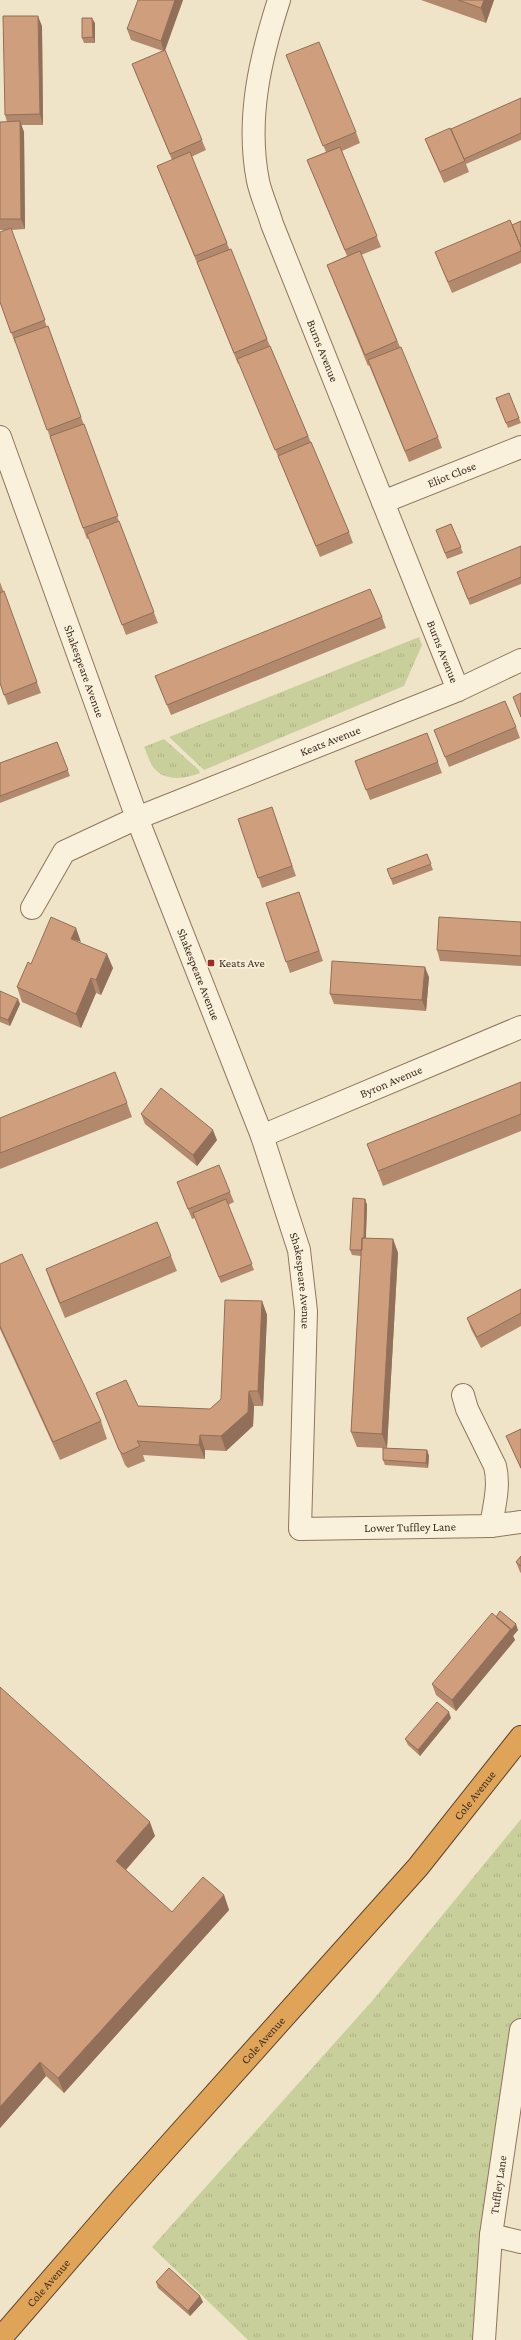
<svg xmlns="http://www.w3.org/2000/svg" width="521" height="2340" font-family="'Crimson Pro',serif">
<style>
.grass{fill:url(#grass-tufts)}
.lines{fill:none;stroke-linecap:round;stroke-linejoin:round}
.street-casing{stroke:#8d765c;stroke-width:24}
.highway-casing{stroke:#5b4430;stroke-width:24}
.street{stroke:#faf1dc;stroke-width:22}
.highway{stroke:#e0a458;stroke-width:22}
.wall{fill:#b2896c}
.shaded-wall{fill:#916f58}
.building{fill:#cf9f7d;stroke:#916f58}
.poi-dot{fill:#9e2a2b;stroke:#f7eed8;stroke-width:1.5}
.labels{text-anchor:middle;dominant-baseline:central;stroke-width:4;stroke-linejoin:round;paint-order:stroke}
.street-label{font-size:12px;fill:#3d2e20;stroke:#f7eed8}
.poi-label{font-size:12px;fill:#3d2e20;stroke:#f7eed8;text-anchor:start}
</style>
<defs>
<pattern id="grass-tufts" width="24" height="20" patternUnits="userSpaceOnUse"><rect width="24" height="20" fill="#c9cf9b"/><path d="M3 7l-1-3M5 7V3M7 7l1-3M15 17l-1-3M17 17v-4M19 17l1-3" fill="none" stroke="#aeb285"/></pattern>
</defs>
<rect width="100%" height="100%" fill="#f0e4c8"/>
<!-- grass -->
<path class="grass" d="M419,637L422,645L404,686L204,770L169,737Z
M164,739L199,770L200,773C185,779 164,782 153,767C149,761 147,753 144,747Z
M521,1819V2032L474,2340H248L152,2247L373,2000Z"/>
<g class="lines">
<defs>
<g id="street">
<path id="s1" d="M279,0C260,59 246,119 258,181C261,195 268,210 272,224L458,690"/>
<path id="s2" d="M0,437L137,818L262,1136L299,1250L306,1311L300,1529L491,1526L521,1522"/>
<path id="s3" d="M383,502L521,447"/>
<path id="s4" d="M32,908L64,852L137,818L458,690L521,660"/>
<path id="s5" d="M262,1136L521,1027"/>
<path d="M463,1395L467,1409L495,1466C500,1486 494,1506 491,1526"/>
<path d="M491,2235L521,2242"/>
<path id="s6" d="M484,2340L491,2235L521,2030"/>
</g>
<g id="highway">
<path id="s7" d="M0,2339L122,2198L418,1867L521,1737"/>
</g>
</defs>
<!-- street casing -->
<use href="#street" class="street-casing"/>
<!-- highway casing -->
<use href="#highway" class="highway-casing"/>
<!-- street -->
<use href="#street" class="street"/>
<!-- highway -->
<use href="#highway" class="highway"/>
</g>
<!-- wall -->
<path class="wall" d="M183,0L165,51L206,150L191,157L270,346L349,532L353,543L320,557L239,363L238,364L197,263L161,176L157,166L172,160L136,74L132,64L163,51L131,40L127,29Z
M421,0H494L486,23Z
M95,23V43H84L82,38Z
M42,26L43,125H21L24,132L25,229L11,230L47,327L48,326L121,527L158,623L126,635L89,538L87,539L16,343H15L0,302L7,230H0V122H7L5,115Z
M286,55L356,132L360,143L342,151L381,247L361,255L400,347L438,437L442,448L409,462L369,365L368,366L327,265L347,256L307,160L326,152Z
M521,98V140L466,164L469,172L444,183L429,149L425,139L451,129Z
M521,221V263L452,293L439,262L435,252L512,225Z
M509,393L521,423L508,428L496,398Z
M451,524L463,553L447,559L436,530Z
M521,546V584L470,605L459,578Z
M0,582L41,693L8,705L0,684Z
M382,617L386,628L171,715L155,676Z
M516,727L520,738L449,767L434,730Z
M427,733L442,773L370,800L355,761Z
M57,742L70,776L0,803V763Z
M272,807L296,876L262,888L238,819Z
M427,854L433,870L393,885L387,869Z
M299,892L323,961L290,973L266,903Z
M521,922V966L440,961L437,950Z
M81,943L113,968L101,995L96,993L81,1028L22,1002L17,987L31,964Z
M429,977L426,1011L334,1004L330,994Z
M0,991L20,1004L10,1026L0,1022Z
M521,1082V1131L383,1186L367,1144Z
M127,1103L132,1117L0,1169V1118Z
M141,1114L217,1140L197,1166L145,1124Z
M177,1182L230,1192L234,1202L228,1205L254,1270L221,1283L195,1218L192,1219Z
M365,1199L367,1205L366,1238L393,1239L398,1253L387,1448L427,1450L429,1456L428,1468L385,1465L383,1460V1448L357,1447L351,1432L361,1256L352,1255L350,1250Z
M171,1256L177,1271L65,1318L51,1284L46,1269Z
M0,1264L101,1421L107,1439L60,1460L0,1329Z
M521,1289V1326L481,1348L471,1329L467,1318Z
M262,1301L267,1315L263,1406H254L253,1426L226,1451L205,1450V1459L143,1455L145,1461L128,1468L125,1465L96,1393L138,1406L210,1409L221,1399Z
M521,1429V1469L506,1436Z
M521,1556V1573L520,1572L516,1562Z
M496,1617L518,1630L513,1636L515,1640L456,1711L436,1695L432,1684Z
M0,1687L155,1836L126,1870L172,1912L224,1895L229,1910L64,2093L46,2076L0,2128Z
M451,1718L420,1756L408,1745L405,1739Z
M156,2282L203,2302L190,2316L158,2288Z"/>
<!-- shaded-wall -->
<path class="shaded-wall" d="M175,0H183L164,52L161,41Z
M484,0H494L486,23L481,8Z
M38,16L42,26L43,125L40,114Z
M92,18L95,23V43L93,37Z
M20,121L24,132L25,229L21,219Z
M76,928L81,942L71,939Z
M107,954L113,968L101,995L96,980Z
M425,967L429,977L426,1011L422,1000Z
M91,978L96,993L81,1028L76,1014Z
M18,999L20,1004L10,1026L8,1020Z
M213,1130L217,1140L197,1166L193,1155Z
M365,1199L367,1205L365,1256L363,1250Z
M393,1239L398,1253L387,1448L382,1434Z
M262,1301L267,1315L263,1406L258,1391Z
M249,1391L254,1406L253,1426L226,1451L221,1436Z
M200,1435L205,1450V1459L199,1445Z
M427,1450L429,1456L428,1468L426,1463Z
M516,1624L518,1630L513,1636L515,1640L456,1711L452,1700L511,1629Z
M449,1712L451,1718L420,1756L418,1750Z
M150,1822L155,1836L121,1875L116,1861Z
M224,1895L229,1910L64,2093L58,2078Z
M40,2062L46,2076L0,2128V2107Z
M200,2296L203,2302L190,2316L188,2311Z"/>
<!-- building -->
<path class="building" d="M138,0H175L161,41L127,29Z
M458,0H484L481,8Z
M3,16H38L40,114L5,115Z
M82,18H92L93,37L82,38Z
M319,42L356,132L323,146L286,55Z
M165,50L202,140L170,154L132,64Z
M521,98V133L464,159L451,129Z
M20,121L21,219H0V122Z
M450,128L465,161L440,172L425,139Z
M340,147L377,236L345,250L307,160Z
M190,152L227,243L195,256L157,166Z
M510,220L521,247V251L448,282L435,252Z
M521,221V247L512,225Z
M11,228L45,320L11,333L0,302V232Z
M231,249L267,339L234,353L197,262Z
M360,251L397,341L365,355L327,265Z
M48,326L81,417L47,430L14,338Z
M270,346L308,436L275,450L237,359Z
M401,347L438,437L405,451L368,360Z
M509,393L519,418L506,423L496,398Z
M84,424L118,516L83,528L50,436Z
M311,442L349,532L316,546L278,456Z
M119,521L154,612L122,625L87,534Z
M451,524L461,547L445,553L436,530Z
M521,546V577L468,599L457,572Z
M370,589L382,617L167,705L155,676Z
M4,591L37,682L4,695L0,683V593Z
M521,693V717L513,697Z
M505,701L516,727L445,757L434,730Z
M427,733L438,762L366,790L355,761Z
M57,742L68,770L0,796V763Z
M272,807L292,866L258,878L238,819Z
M427,854L431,864L391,879L387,869Z
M299,892L319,951L286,962L266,903Z
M51,917L76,928L71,939L107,954L96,980L91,978L76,1014L17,987L28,962L31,964Z
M439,917L521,922V956L437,950Z
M332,961L425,967L422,1000L330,994Z
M0,991L18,999L8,1020L0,1017Z
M115,1072L127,1103L0,1153V1118Z
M521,1082V1114L378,1171L367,1144Z
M161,1088L213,1130L193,1155L141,1114Z
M219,1165L230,1192L188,1209L177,1182Z
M353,1198L365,1199L364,1238H362V1250H350Z
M226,1199L252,1264L219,1277L193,1213Z
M157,1222L171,1256L60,1303L46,1269Z
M362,1238L393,1239L382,1434L351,1432Z
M22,1254L101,1421L53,1442L0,1326V1264Z
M521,1289V1313L477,1337L467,1318Z
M225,1300L262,1301L258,1391H249L248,1412L221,1436L200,1435L199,1445L137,1441L140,1446L123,1454L119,1450L96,1393L126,1380L138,1406L210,1409L221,1399Z
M521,1429V1468L506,1436Z
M383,1448L427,1450L426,1463L383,1460Z
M521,1556V1566L516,1562Z
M500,1611L516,1624L511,1630L496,1617Z
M492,1613L511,1629L452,1700L432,1684Z
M0,1687L150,1822L116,1861L172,1912L203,1877L224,1895L58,2078L40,2062L0,2107Z
M437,1702L449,1712L418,1750L405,1739Z
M169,2268L200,2296L188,2311L156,2282Z"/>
<!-- markers -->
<rect class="poi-dot" x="207" y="959" width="8" height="8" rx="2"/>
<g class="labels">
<!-- street labels -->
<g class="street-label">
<text stroke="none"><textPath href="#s1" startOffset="366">Burns Avenue</textPath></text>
<text stroke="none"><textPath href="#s3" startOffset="74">Eliot Close</textPath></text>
<text stroke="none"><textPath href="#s1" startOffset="690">Burns Avenue</textPath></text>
<text stroke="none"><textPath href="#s2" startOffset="249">Shakespeare Avenue</textPath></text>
<text stroke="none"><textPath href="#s4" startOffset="353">Keats Avenue</textPath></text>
<text stroke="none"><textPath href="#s2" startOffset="573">Shakespeare Avenue</textPath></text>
<text stroke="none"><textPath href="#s5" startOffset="140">Byron Avenue</textPath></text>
<text stroke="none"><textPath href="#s2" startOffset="897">Shakespeare Avenue</textPath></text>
<text stroke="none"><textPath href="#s2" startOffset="1256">Lower Tuffley Lane</textPath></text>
<text stroke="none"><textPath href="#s7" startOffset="722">Cole Avenue</textPath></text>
<text stroke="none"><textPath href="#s7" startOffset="398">Cole Avenue</textPath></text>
<text stroke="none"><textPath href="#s6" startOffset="156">Tuffley Lane</textPath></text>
<text stroke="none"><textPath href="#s7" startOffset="74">Cole Avenue</textPath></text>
</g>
<!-- poi labels -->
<g class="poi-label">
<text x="219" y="963">Keats Ave</text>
</g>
</g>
</svg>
